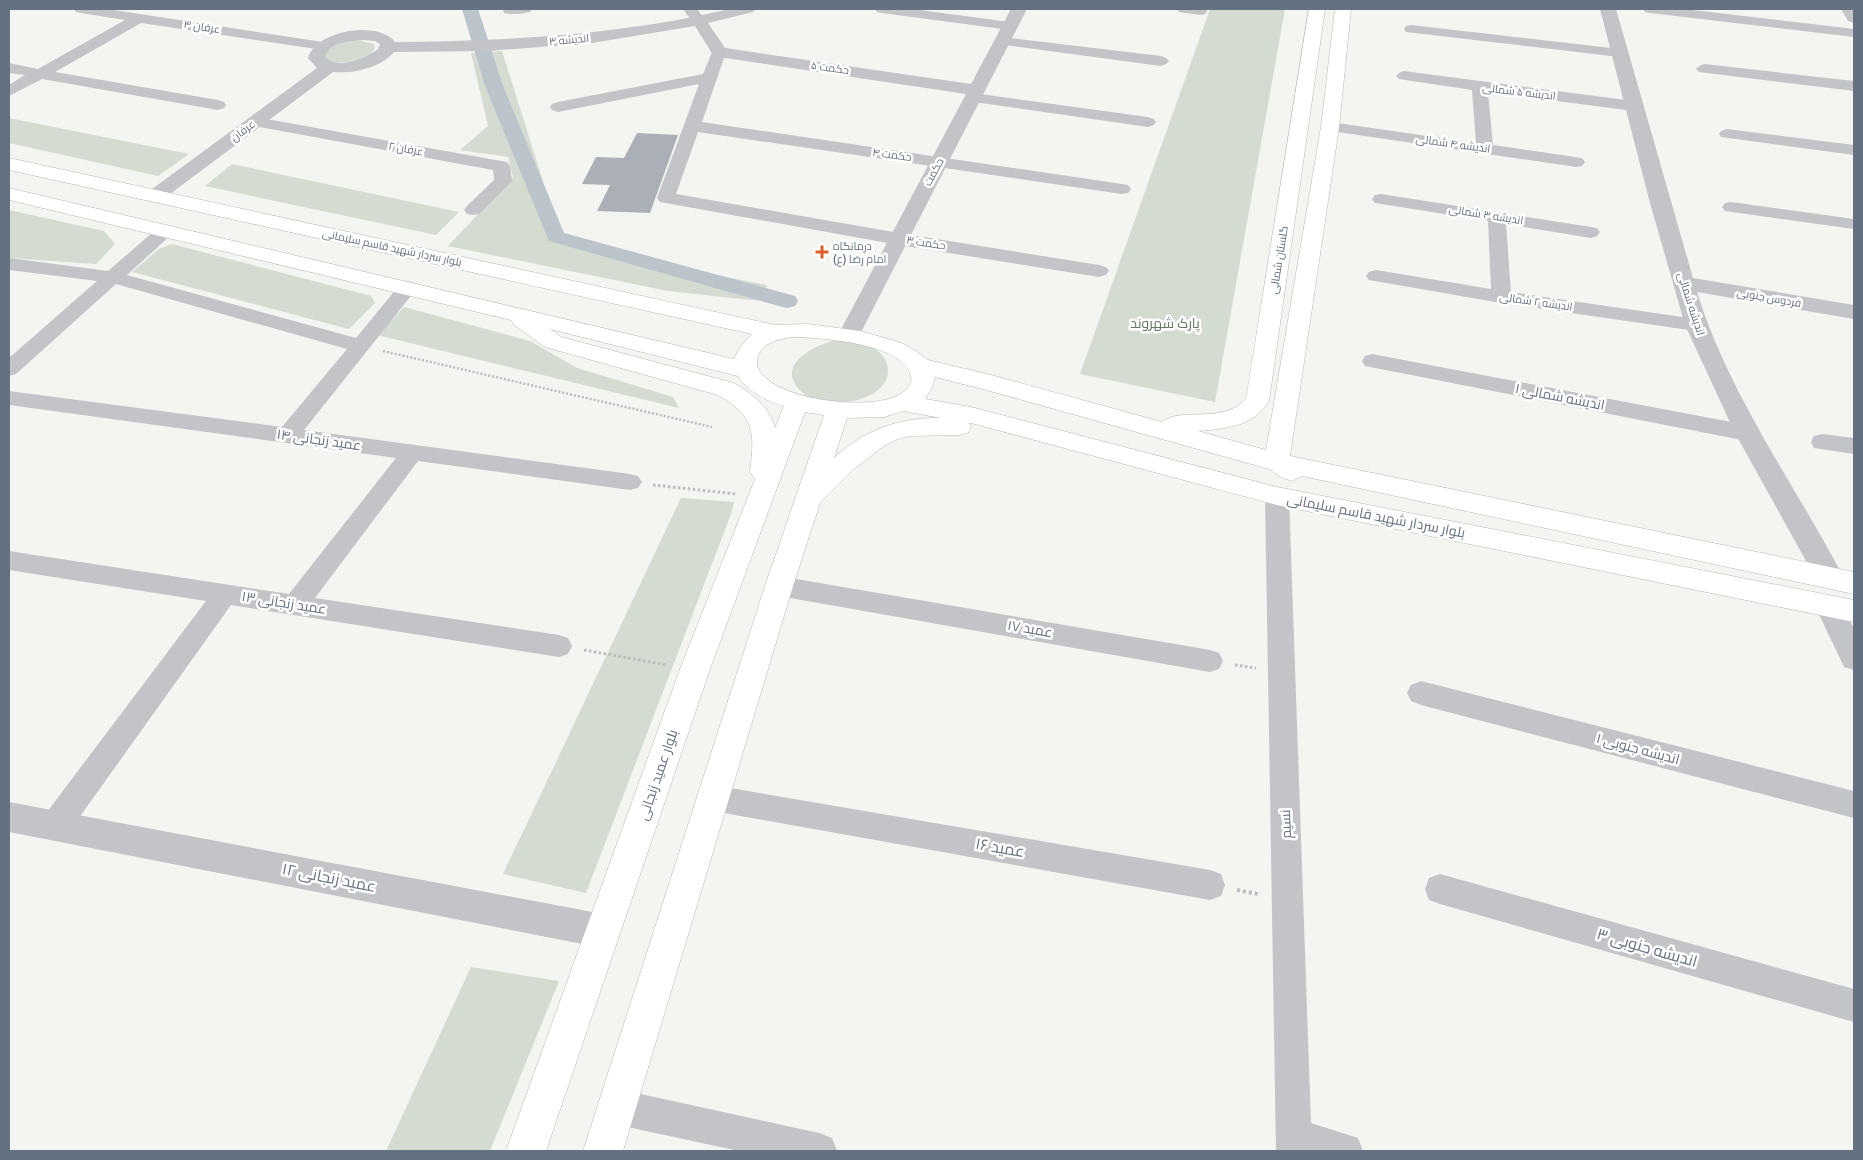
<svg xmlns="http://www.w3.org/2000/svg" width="1863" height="1160" font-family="Signika,Cairo,sans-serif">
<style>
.green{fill:#d4dbd1}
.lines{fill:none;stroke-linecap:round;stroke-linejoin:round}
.canal{fill:#bac4ca;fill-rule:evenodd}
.building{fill:#aab0b6}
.secondary-casing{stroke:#b4b8bc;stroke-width:1}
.path-far2{stroke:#bbbdbf;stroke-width:2.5;stroke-dasharray:2 2;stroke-linecap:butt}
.path-far1{stroke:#bbbdbf;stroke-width:3;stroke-dasharray:2.5 2.5;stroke-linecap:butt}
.path{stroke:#bbbdbf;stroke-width:4;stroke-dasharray:3 3;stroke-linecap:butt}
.minor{fill:#c2c4c8;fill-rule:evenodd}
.tertiary{fill:#c2c4c8;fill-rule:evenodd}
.secondary{fill:#fff;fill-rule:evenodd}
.poi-dot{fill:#dd5f27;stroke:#fff;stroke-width:2}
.labels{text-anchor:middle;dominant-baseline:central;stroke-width:5;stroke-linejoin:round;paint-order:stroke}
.far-street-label{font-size:11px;fill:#647180;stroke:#fff}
.far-poi-label{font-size:11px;fill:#647180;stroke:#fff;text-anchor:start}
.park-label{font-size:14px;fill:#657862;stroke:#fff}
.street-label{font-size:14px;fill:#647180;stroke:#fff}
.near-street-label{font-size:16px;fill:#647180;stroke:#fff}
</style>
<rect width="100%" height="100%" fill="#f4f4f0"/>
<!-- green -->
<path class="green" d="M1210,9H1285L1215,402L1080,374Z
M357,40L374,44L375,48C368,63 339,66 325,59L324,52L340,42Z
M502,51L563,245L767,285L761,301L668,291L448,246L513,177L508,157L460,150L488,126L471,53Z
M9,118L189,154L158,176L9,143Z
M232,164L459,212L436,235L205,186Z
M9,210L104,231L115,244L96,264L9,258Z
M172,244L371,296L375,303L349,329L132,272L159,249Z
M404,307L530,341L577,368L673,397L679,408L377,335Z
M836,340C845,342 857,341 866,344C874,347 883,354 886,361C901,400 828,413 804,394C772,367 811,346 836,340Z
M681,498L734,502L731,514L586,893L503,874Z
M471,967L559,981L490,1151H386Z"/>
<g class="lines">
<!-- canal -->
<path class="canal" d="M462,9H478L503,86L564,233L795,296L798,301L795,306L787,308L779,306L549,241L485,86Z"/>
</g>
<!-- building -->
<path class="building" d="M637,133L678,135L650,213L597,211L610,185L582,184L596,157L624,158Z"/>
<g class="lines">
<defs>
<path id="secondary" d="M1309,9H1325L1269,401C1252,428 1226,428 1198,431L1266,450L1321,127L1335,9H1351L1339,127L1290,456L1854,572V594L1302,476L1292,481L1283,478L1269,469L990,391L935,377L932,388L925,399L971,407L1277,487L1854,600V622L1277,505L971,423H969L971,427L968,433L959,435L910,436L898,439L884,446L854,469L820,503L793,586L623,1151H583L765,586L824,415L805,412L710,669L546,1151H506L680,669L755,479L750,472C755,431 755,417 718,395L545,347L514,325L511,320L9,200V188L734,359L740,347L752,334L9,170V158L775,325L808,324L860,331L902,343L916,351L928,360L991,375L1162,422C1182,406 1222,425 1246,399ZM550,329L738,376C748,392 766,401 784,406L775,428C770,407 752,394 734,383L561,337ZM794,337C821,338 904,343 911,376C914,386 902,394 894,397C864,410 770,400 757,366C756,344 776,339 794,337ZM903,411L941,418C900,417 864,430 834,458L847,418L884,417Z"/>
</defs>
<!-- secondary casing -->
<use href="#secondary" class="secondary-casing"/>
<!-- path-far2 -->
<path class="path-far2" d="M383,351L712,427"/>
<!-- path-far1 -->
<path class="path-far1" d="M653,485L736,494
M584,650L667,665
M1235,665L1256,668"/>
<!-- path -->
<path class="path" d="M1237,890L1258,894"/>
<!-- minor -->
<path class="minor" d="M74,9H107L323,42L328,43L330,46L328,49L323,50L141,23L55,72L218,100L224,102L226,105L224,108L218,110L42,79L9,96V85L25,75L9,73V63L38,69L125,20L81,13L76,12Z
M503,9H532L530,12C522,14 512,15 504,13Z
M683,9H697L706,21L704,24H694Z
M875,9H912L1010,22L1015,23L1017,26L1015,29L1010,30L882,13L877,12Z
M1177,9H1206L1207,11L1205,14L1200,15L1179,12Z
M1643,9H1684L1854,29V37L1650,13L1645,12Z
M1411,25L1620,49L1625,50L1627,53L1625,56L1620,57L1406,32L1404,29L1406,26Z
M1002,37L1161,56L1166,58L1169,61L1166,64L1161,66L997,44L995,41L997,38Z
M719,48L724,49L726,52L702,122L1122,184L1128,185L1131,189L1128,193L1122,194L698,132L676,194L899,233L1099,265L1106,267L1109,271L1106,275L1099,277L899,245L660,202L657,198L699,84L558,112L552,110L550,107L552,104L558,102L703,74L712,52L714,49Z
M1704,64L1854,81V91L1699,72L1696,69L1699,66Z
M1404,71L1634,101L1640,103L1642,106L1640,109L1634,111L1488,92L1493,145L1582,158L1585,162L1582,166L1576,167L1324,130L1322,127L1324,124L1330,122L1476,143L1472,90L1399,79L1396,76L1399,73Z
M973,93L1148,117L1154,119L1156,122L1154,125L1148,127L967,101L965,98L967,95Z
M255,117L507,162L510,166L512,181L479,214L473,215L467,214L464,210L467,206L494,180L493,170L249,125L247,122L249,119Z
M1727,129L1854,145V155L1721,137L1719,134L1721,131Z
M1381,194L1597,228L1600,232L1597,236L1591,238L1506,224L1511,292L1696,319L1703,320L1706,325L1703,330L1696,331L1501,303L1369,280L1366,276L1369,272L1376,270L1491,289L1488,221L1375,203L1372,199L1375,195Z
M1731,202L1854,219V229L1725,211L1722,207L1725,203Z
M166,225L172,226L175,230L172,234L127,275L356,338L401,283L408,281L415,283L418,287L304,430L630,474L638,476L642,482L638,488L630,490L418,461L315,598L559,635L568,638L572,646L568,654L559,657L231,605L66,836L55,840L44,836L40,826L44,816L206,601L9,570V551L289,594L396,458L9,405V391L282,427L347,349L116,284L16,374L9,376V358L97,281L9,270V258L108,271L160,226Z
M1372,354L1747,425L1755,428L1758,433L1755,438L1747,441L1365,366L1362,361L1365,356Z
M1822,434L1854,438V454L1814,448L1811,442L1814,436Z
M1277,487L1285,490L1289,496L1311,1123L1358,1138L1363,1151H1276L1265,496L1269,490Z
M779,576L1210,650L1219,653L1223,661L1219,669L1210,672L779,596L770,593L766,586L770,579Z
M1421,681L1854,791V818L1421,705L1411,701L1407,693L1411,685Z
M713,785L1210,870L1221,874L1225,885L1221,896L1210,900L713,811L703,807L698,798L703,789Z
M1440,874L1854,989V1022L1440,904L1429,900L1425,889L1429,878Z
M618,1089L819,1133L832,1138L837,1151H739L618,1125L606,1119L600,1107L606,1095Z"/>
<!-- tertiary -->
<path class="tertiary" d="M730,9H756L753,12L708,23L725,48L971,84L1011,9H1027L857,340L849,342L841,340L838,335L966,94L719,57L713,55L695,26L592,43L489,51L394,52C381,68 352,74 333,72L162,200L155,202L148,200L145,196L148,192L317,68L308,58C316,30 378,20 395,42C508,41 620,35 730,9ZM365,40L375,41L380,44L378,49C365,59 339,70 325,57C329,41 352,41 365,40Z
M1600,9H1616L1693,278L1854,305V319L1697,292C1729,395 1794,483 1844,578L1840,586L1830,589L1820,586L1735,433L1685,325L1650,203Z
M1841,9H1854V23L1848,21Z
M1829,595L1839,598L1854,629V670L1844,667L1815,606L1819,598Z
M9,802L603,914L615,919L620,931L615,943L603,948L9,832Z"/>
<!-- secondary -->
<use href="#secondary" class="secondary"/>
</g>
<!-- markers -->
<path class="poi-dot" d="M819.5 244.5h5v5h5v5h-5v5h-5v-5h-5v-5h5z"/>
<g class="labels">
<!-- far-street labels -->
<g class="far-street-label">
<text transform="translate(202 27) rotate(9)">عرفان ۳</text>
<text transform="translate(569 40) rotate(-5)">اندیشه ۳</text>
<text transform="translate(830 68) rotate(8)">حکمت ۵</text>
<text transform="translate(1519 92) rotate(7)">اندیشه ۵ شمالی</text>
<text transform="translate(243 131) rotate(-37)">عرفان</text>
<text transform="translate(1453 144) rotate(8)">اندیشه ۴ شمالی</text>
<text transform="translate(406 149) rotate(10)">عرفان ۲</text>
<text transform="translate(892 155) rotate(8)">حکمت ۴</text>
<text transform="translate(934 172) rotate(-62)">حکمت</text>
<text transform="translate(1486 215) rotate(9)">اندیشه ۳ شمالی</text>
<text transform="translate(926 243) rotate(9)">حکمت ۳</text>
<text transform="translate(392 248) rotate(12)">بلوار سردار شهید قاسم سلیمانی</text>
<text transform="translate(1279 260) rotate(-81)">گلستان شمالی</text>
<text transform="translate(1769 298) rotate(10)">فردوس جنوبی</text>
<text transform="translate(1536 302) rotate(8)">اندیشه ۲ شمالی</text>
<text transform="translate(1691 304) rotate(72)">اندیشه شمالی</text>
</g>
<!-- far-poi labels -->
<g class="far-poi-label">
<text x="833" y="246">درمانگاه<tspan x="833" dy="13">امام رضا (ع)</tspan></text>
</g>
<!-- park labels -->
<g class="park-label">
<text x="1165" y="323">پارک شهروند</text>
</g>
<!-- street labels -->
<g class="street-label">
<text transform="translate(1560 397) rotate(11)">اندیشه شمالی ۱</text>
<text transform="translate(319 440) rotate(8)">عمید زنجانی ۱۴</text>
<text transform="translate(1376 516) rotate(11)">بلوار سردار شهید قاسم سلیمانی</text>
<text transform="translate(284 603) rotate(9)">عمید زنجانی ۱۳</text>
<text transform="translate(1030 629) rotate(10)">عمید ۱۷</text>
<text transform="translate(1638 749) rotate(15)">اندیشه جنوبی ۱</text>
<text transform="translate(658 775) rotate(-71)">بلوار عمید زنجانی</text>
<text transform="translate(1286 824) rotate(-92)">نسیم</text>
</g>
<!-- near-street labels -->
<g class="near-street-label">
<text transform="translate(1000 848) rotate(10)">عمید ۱۶</text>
<text transform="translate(329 878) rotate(11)">عمید زنجانی ۱۲</text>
<text transform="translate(1647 948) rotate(16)">اندیشه جنوبی ۳</text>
</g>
</g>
<!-- border -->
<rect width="1863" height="1160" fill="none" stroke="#647180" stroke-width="20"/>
</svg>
